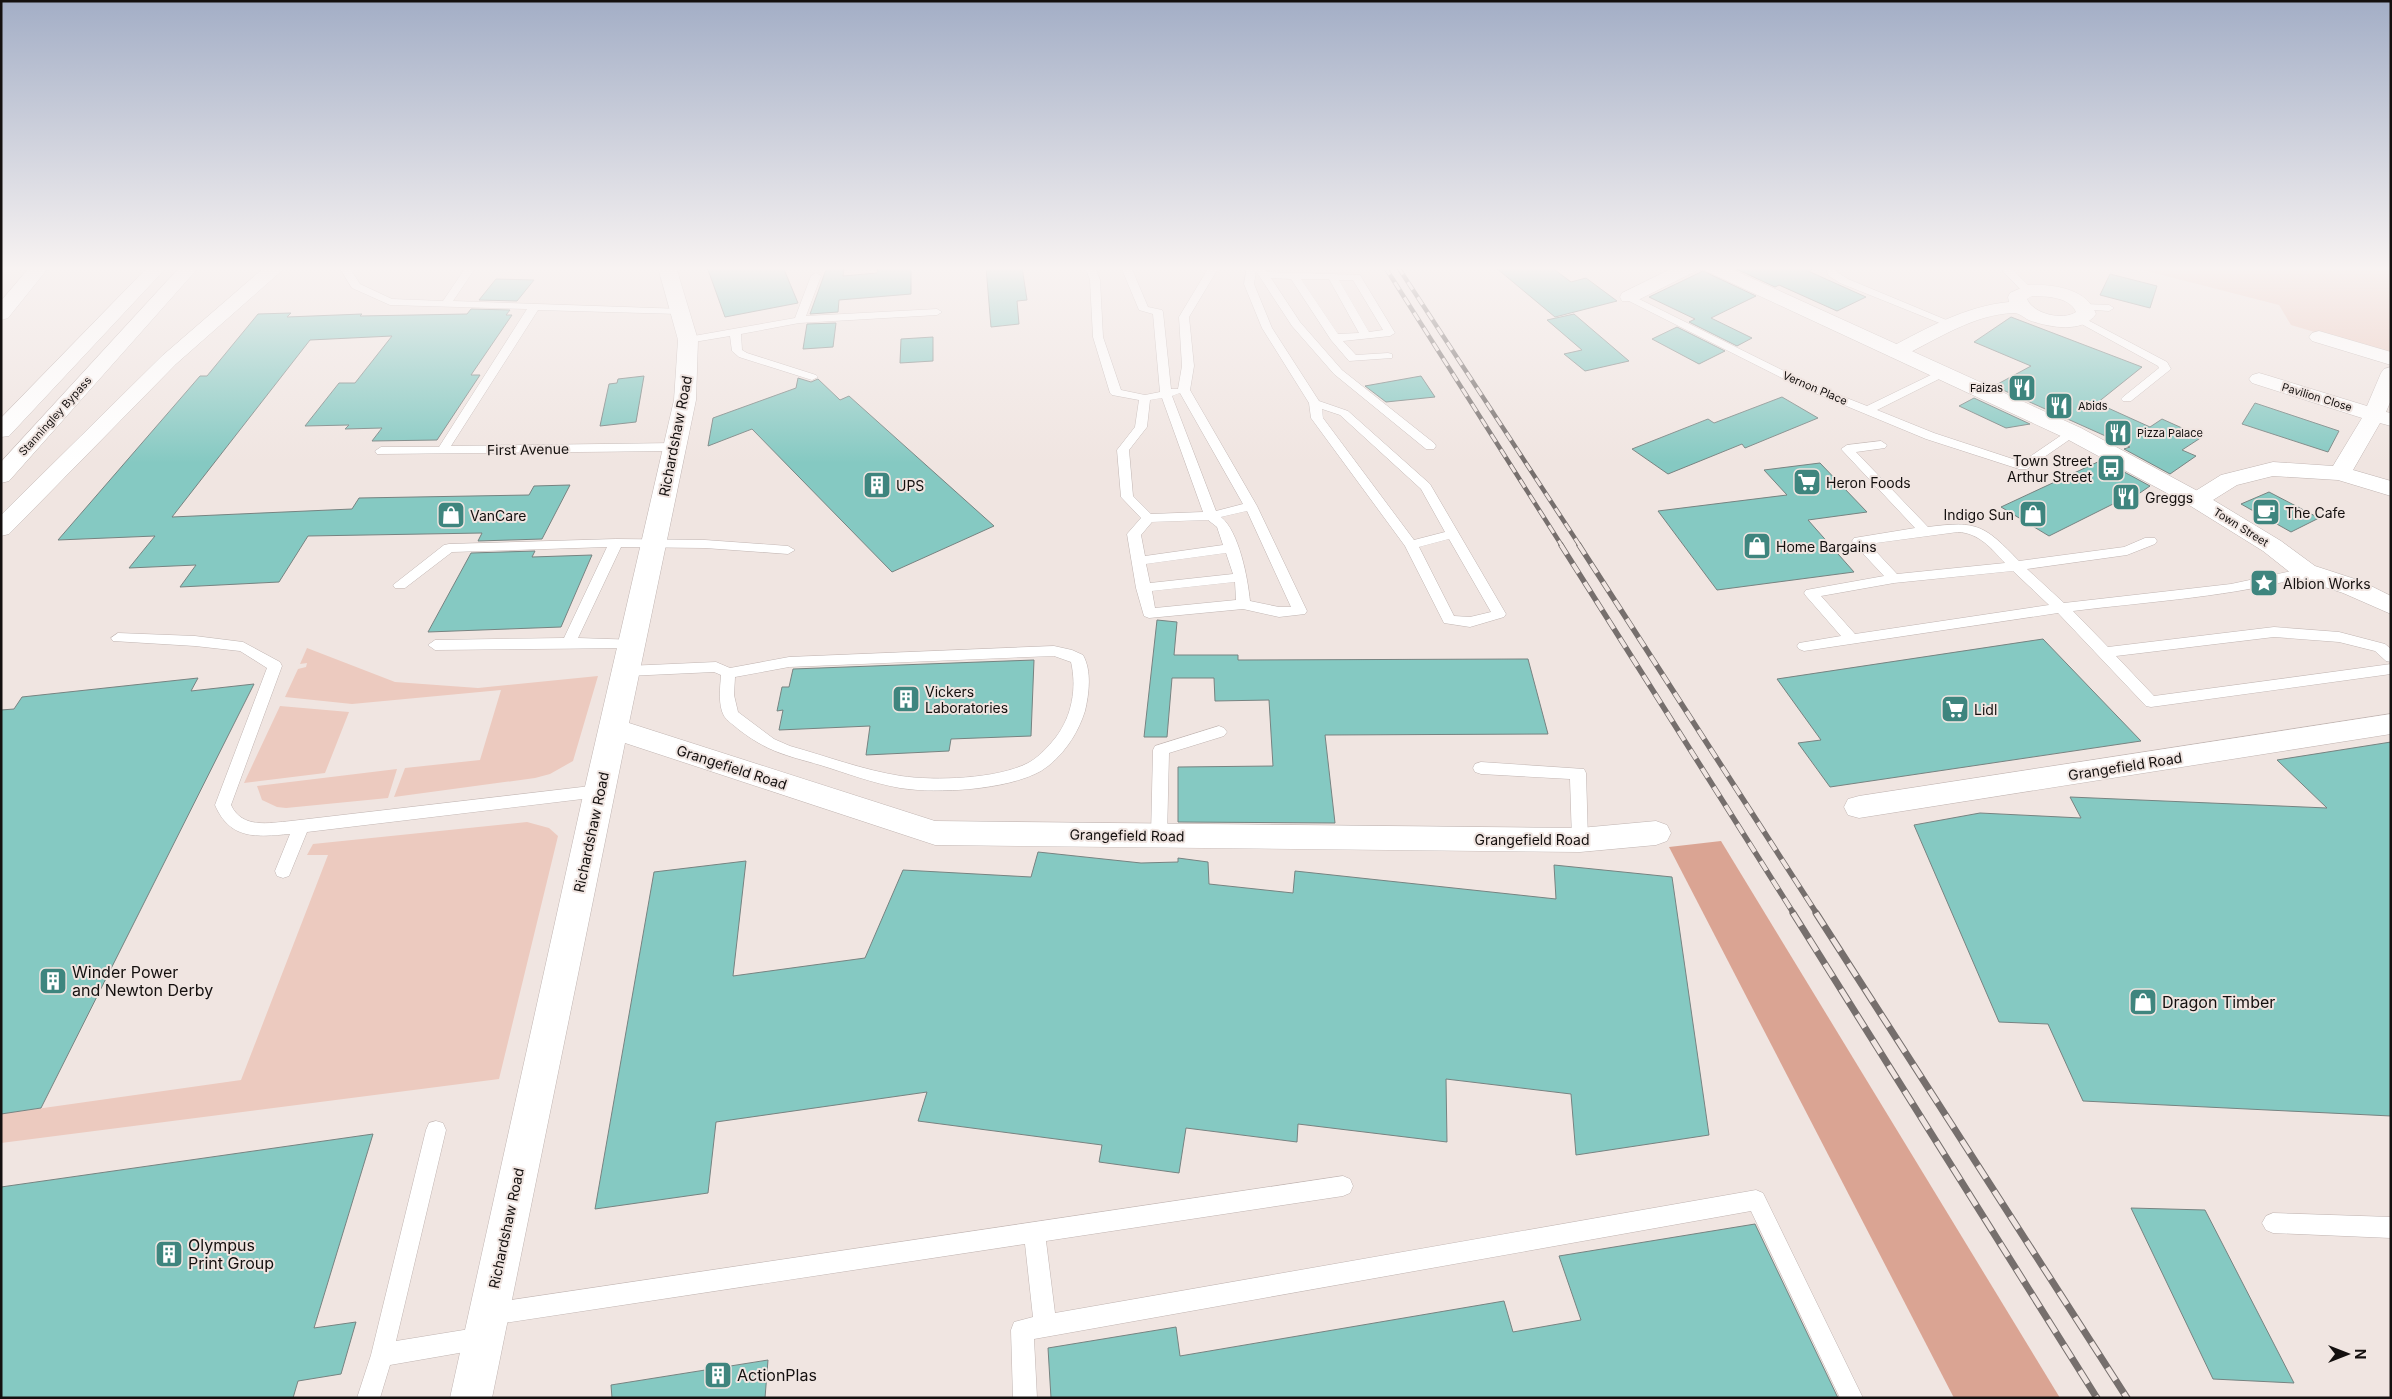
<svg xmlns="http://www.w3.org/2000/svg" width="2392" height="1399" font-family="Inter,sans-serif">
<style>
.green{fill:#eccabf}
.forest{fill:#daa493}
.building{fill:#85c9c2;stroke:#778381}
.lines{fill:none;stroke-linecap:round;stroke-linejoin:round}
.lane-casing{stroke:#c1b5b2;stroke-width:1}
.street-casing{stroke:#c1b5b2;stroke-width:1}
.secondary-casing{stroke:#c1b5b2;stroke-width:1}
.highway-casing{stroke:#c1b5b2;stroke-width:1}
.lane{fill:#fff;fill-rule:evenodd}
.street{fill:#fff;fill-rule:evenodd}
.secondary{fill:#fff;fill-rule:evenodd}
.highway{fill:#fff;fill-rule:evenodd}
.rail-far2-casing{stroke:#766f6d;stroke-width:4.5}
.rail-far1-casing{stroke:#766f6d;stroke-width:5.5}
.rail-casing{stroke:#766f6d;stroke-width:7}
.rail-far2{stroke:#f0e5e1;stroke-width:3;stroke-dasharray:9;stroke-linecap:butt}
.rail-far1{stroke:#f0e5e1;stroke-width:4;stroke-dasharray:11;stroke-linecap:butt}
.rail{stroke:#f0e5e1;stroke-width:5;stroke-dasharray:15;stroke-linecap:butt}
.labels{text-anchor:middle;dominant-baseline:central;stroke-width:4;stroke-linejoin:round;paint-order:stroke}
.far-street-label{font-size:11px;fill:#14100f;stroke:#f0e5e1}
.far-poi-label{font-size:11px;fill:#14100f;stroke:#f0e5e1;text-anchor:start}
.street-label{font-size:14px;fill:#14100f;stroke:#f0e5e1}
.poi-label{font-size:14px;fill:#14100f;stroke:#f0e5e1;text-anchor:start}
.near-poi-label{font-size:16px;fill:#14100f;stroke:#f0e5e1;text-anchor:start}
</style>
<rect width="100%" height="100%" fill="#f0e5e1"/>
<!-- green -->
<path class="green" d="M2131,267H2285L2336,271L2333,267H2391V355L2291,325L2279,305Z
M307,648L395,682L478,688L598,676L573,761L550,774L535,778L394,797L405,768L480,760L501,690L352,704L285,697L298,669L306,667L307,663L300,664Z
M280,706L349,712L325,773L244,783Z
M397,769L388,798L286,808L277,807L262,800L257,786Z
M527,822L549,828L558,836L499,1079L1,1143V1114L241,1080L328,855H307L313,844Z"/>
<!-- forest -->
<path class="forest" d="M1721,841L2060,1398H1954L1669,847Z"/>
<!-- building -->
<path class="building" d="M707,267H783L798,303L725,317Z
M827,267H844L843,276L877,273L878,267H911V294L839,300L838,312L810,314Z
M986,267H1022L1027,300L1017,301L1019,324L991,327Z
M1495,267H1551L1571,282L1586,278L1617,301L1555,317Z
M1732,267H1816L1808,271L1866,297L1837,311L1779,285L1775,287Z
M1703,271L1756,296L1711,318L1752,338L1737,346L1689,322L1695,319L1649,297Z
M2110,274L2157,286L2150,308L2100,295Z
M496,279L534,280L517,301L479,300Z
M471,309L510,310L506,315H512L471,375H480L437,440L372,441L382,428L345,429L349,425L305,426L339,383H355L392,336L310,340L172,517L352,509L359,498L529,495L534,486L570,485L542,539L478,541L482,533L308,536L279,582L180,587L196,565L129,568L155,536L58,540L200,376H207L258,314L291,313L287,317L362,314L360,316L467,314Z
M1574,314L1629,361L1585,371L1564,354L1582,350L1547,320Z
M2011,317L2142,367L2097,403L2150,427L2162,419L2202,437L2182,450L2196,456L2170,474L2124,449L2130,447L1994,386L2031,366L1974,342Z
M836,323L833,347L803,349L807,324Z
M1677,327L1725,351L1699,364L1652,339Z
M933,337V361L900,363L901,339Z
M644,376L636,422L600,426L609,384L617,383L618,379Z
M1421,376L1435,397L1386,402L1365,386Z
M798,378L811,382L818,379L840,400L849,396L994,526L892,572L752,429L708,446L713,418L796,388Z
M1782,397L1818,418L1745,448L1742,444L1668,474L1632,449L1708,419L1714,423Z
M1974,398L2030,424L2006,428L1959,406Z
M2255,403L2339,431L2328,452L2242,424Z
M2102,460L2150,486L2121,506L2115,503L2049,536L2001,507Z
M1820,463L1867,512L1808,520L1854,572L1717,590L1658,511L1787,495L1764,470Z
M2269,492L2319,518L2291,532L2241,504Z
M535,551L532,557L592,555L561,627L428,632L471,553Z
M1157,620L1177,622L1174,655H1238V660L1528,659L1548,734L1325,735L1335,823L1178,822V767L1273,766L1269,700L1215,701L1214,678H1172L1167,737H1144Z
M2043,639L2141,741L1830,787L1798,743L1821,740L1777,679Z
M1034,660L1031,736L951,739L949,751L866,755L870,726L779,730L783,710L777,711L782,687H789L793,669Z
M198,678L191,691L254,684L41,1108L1,1114V710L14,709L22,697Z
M2391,742V1116L2083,1101L2048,1024L1999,1022L1914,825L1980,813L2081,818L2070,797L2327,808L2277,760Z
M1038,852L1141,863L1178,862V858L1208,862L1209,884L1293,893L1295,871L1556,899L1554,865L1672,877L1709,1135L1576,1155L1571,1094L1446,1079L1447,1142L1298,1124L1297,1142L1186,1128L1179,1173L1099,1162L1102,1145L918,1121L927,1092L716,1122L708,1193L595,1209L654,872L746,861L733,976L865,958L903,870L1031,877Z
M373,1134L314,1328L356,1322L341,1374L298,1381L293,1398H1V1187Z
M2131,1208L2205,1210L2294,1383L2213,1379Z
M1755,1224L1838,1398H1051L1048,1348L1176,1327L1180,1356L1504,1301L1513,1332L1581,1320L1559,1256Z
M768,1360L765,1398H612L611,1385Z"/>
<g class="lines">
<defs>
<path id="lane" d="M339,267H349L360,284L392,299L443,301L466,267H476L453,301L683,309V313L679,314L538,310L451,446L675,443L681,447L675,451L377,454L375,451L381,447H439L527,309L390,305L352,288Z
M1085,267H1095L1100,280L1103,337L1121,390L1145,395L1160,392L1153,314L1139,310L1121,267H1131L1148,307L1162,310L1163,312L1171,389H1178L1182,366L1179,317L1209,267H1219L1189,317L1194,366L1190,390L1257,506L1307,611L1305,614L1279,617L1243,609L1149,618L1144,616L1136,588L1127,534L1141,518L1121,497L1117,450L1135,427L1139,400L1112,395L1110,393L1093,337L1090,280ZM1180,393L1243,504L1216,511L1172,396ZM1162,398L1203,512L1151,514L1133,496L1129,450L1147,427L1150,400ZM1247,511L1291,607H1279L1250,601C1248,579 1239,531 1221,517ZM1208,520L1217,527L1223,545L1145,556L1141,535L1152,522ZM1226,553L1233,574L1150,583L1146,564ZM1235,582L1236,600L1155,608L1152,591Z
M1247,267H1263L1267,272L1360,275L1395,333L1390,336L1343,341L1356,355L1388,353L1392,354V358L1349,361L1331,340L1291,279L1271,278L1300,322L1342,370L1434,443L1436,446L1434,449H1426L1334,374L1292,326L1256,271L1254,284L1272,328L1319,401L1348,411L1430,484L1506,614L1504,617L1470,627L1444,623L1405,546L1311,418L1309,403L1262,328L1244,284ZM1301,279H1329L1359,333L1338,334ZM1339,280H1353L1383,330L1369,332ZM1322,409L1340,415L1421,489L1445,532L1414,540L1323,418ZM1449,539L1491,612L1470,617L1454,616L1419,547Z
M1825,267H1835L1837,272L1848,279L1956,324L1951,327L1947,326L1840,283L1829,276Z
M1999,267H2010L2032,289V293H2024Z
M816,273L821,276L806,316L937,309L942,312L937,315L799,323L741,334L742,350L747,353L816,375L818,377L812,380L739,357L732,351L730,336L688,343L683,340L688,337L795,318L811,276Z
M1629,294L1806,382L1867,406L1939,371H1947V375L1877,410L1934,433L2022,462L2069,430L2073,429L2079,433L2027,469H2019L1926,439L1798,386L1625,299L1624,297Z
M2084,304L2109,305L2114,308L2109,311L2080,309L2079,307Z
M2080,316L2167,362L2171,369L2131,401H2123L2121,399L2123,397L2159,368L2158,366L2076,321L2075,319Z
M1881,441L1887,445L1885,448L1856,452L1928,527C1978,520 1985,526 2019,561L2124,547L2145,538H2155L2157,541L2155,544L2127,555L2027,569L2064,603L2231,584L2306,568L2313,572L2311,575C2233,597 2153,601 2073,611L2108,647L2274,627L2339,632L2385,644L2391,649V662L2386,661L2375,651L2339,642L2274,637L2116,656L2154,696L2391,664V674L2151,707L2146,706L2058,613L1804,651L1799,649L1797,646L1799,643L1841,636L1806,596L1804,593L1806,590L1884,576L1854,544L1852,541L1854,538L1915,528L1841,449L1847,445ZM1958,532C1979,533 1991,548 2005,563L1897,574L1869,544ZM2013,571L2049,605L1855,634L1821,596L1894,583Z
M616,539L705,540L788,546L795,550L788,554L705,548L621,547L578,638L638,640L640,643L633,648L435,650L428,645L435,640L564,638L607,547L452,552L405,588H395L393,585L444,545L449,544Z
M118,633L195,636L243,642L280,662L282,666L231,805C242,829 269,823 291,821L599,785L605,787L607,791L605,795L599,797L307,832L289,876L283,878L277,876L275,871L290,834C256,837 230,840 215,805L267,668L240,651L195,646L113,641L111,638Z
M1054,646L1072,650L1083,655C1092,671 1089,694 1085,711C1078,734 1062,758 1041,771C1007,790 938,794 900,788C872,783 846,773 820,765C785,755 768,752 738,729C734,725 727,721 724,716C718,705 720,688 721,675L714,672L627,676L622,675L620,671L622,667L627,666L716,662L730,668L789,657ZM1054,656L1071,662C1077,688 1072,716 1056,737C1048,747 1039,757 1028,763C997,779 935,781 901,776C863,770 826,756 790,746L774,739L738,712L734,695L735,677L789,667Z
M1219,726L1224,728L1227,732L1224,736L1169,753L1167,836L1165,841L1159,842L1153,841L1151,836L1153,750L1155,746Z
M1481,762L1584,769L1586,773L1588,840L1586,845L1580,847L1574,845L1572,840L1570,779L1481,774L1475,772L1473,768L1475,764Z
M436,1121L443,1123L446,1130L396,1341L482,1327L490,1330L493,1338L490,1346L482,1349L390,1365L380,1398H357L371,1355L426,1130L429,1123Z
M1343,1176L1350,1179L1353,1186L1350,1193L1343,1196L1046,1241L1055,1313L1756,1190L1763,1193L1863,1398H1840L1751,1211L1034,1339L1037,1398H1013L1011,1330L1014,1322L1033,1317L1025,1244L491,1325L483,1322L480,1314L483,1306L491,1303Z
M2273,1213L2391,1217V1238L2273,1233L2266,1230L2262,1223L2266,1216Z"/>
<path id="street" d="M658,267H676L698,340L696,400L629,723L935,821L1580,828L1656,821L1667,825L1671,833L1667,841L1656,845L1580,852L935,845L625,743L492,1398H450L584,791L674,400L678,340Z
M1675,267H1699L1696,271L1636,301H1622L1620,297L1622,293Z
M2028,285C2052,284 2087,288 2096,314C2082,334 2050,327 2031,321C2025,319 2020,313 2014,313C1975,314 1937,339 1903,356L1896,358L1889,356L1886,352L1889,348C1927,328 1966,306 2009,302L2008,297L2010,293ZM2032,296C2046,296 2070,297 2076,312C2063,321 2033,314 2027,299Z
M2319,331L2391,352V365L2312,341L2309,337L2312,333Z
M2391,367V400L2386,412L2391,413V426L2380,423L2353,470L2391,481V496L2338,480L2273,476L2237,485L2205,505L2197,507L2189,505L2185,500L2189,495L2221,475L2273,462L2333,466L2362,418L2252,383L2249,379L2252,375L2259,373L2266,375L2367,406L2381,373L2384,369Z
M2391,714V734L1859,818L1848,815L1844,807L1848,799L1859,796Z"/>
<path id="secondary" d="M1703,267H1727L2081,428L2205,495L2281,541L2315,566L2361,581L2391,596V614L2343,593L2297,578L2263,551L2189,505L2065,438L1706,271Z"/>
<path id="highway" d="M30,267H49L8,318L1,320V301Z
M148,267H167L9,436L1,437V418Z
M180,267H199L9,481L1,483V462Z
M265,267H286L176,364L9,534L1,536V515L162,356Z"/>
</defs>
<!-- lane casing -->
<use href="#lane" class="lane-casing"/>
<!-- street casing -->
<use href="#street" class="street-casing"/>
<!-- secondary casing -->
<use href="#secondary" class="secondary-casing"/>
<!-- highway casing -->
<use href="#highway" class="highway-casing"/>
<!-- lane -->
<use href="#lane" class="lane"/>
<!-- street -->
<use href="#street" class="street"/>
<!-- secondary -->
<use href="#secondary" class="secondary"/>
<!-- highway -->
<use href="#highway" class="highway"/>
<defs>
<path id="rail-far2" d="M1385,267L1562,546
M1398,267L1580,546"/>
<path id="rail-far1" d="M1561,545L1794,914
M1579,545L1817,914"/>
<path id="rail" d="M1793,913L2097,1398
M1816,913L2127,1398"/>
</defs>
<!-- rail-far2 casing -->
<use href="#rail-far2" class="rail-far2-casing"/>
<!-- rail-far1 casing -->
<use href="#rail-far1" class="rail-far1-casing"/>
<!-- rail casing -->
<use href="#rail" class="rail-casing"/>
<!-- rail-far2 -->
<use href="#rail-far2" class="rail-far2"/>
<!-- rail-far1 -->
<use href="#rail-far1" class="rail-far1"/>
<!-- rail -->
<use href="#rail" class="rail"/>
</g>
<!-- sky -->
<linearGradient id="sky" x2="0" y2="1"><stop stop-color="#a3aec6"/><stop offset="0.58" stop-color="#f8f3f2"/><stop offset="1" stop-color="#f8f3f2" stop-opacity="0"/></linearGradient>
<rect width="2392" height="463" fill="url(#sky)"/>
<!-- icons -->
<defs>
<symbol id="restaurant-square" viewBox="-11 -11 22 22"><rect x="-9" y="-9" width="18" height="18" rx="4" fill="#3e857e" stroke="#f0e5e1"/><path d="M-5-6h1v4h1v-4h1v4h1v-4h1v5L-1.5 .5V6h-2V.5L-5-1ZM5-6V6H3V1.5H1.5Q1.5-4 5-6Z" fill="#fff"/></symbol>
<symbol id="bus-square" viewBox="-11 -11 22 22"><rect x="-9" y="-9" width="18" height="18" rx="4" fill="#3e857e" stroke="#f0e5e1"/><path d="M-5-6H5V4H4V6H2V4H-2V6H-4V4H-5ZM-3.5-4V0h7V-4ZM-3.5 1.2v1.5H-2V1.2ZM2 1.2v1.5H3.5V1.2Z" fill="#fff"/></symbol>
<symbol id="supermarket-square" viewBox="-11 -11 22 22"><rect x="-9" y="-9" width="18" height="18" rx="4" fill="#3e857e" stroke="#f0e5e1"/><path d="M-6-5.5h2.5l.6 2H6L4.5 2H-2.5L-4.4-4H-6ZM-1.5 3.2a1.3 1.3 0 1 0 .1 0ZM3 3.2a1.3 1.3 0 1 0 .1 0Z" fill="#fff"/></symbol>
<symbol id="building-square" viewBox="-11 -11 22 22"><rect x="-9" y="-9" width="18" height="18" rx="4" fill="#3e857e" stroke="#f0e5e1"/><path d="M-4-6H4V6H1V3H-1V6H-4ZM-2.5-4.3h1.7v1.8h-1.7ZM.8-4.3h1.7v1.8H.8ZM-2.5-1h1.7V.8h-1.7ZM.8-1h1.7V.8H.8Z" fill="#fff"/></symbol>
<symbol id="cafe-square" viewBox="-11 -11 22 22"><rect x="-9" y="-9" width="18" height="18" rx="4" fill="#3e857e" stroke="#f0e5e1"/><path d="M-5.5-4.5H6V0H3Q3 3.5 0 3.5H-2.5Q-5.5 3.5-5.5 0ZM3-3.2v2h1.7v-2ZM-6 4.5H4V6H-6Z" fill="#fff"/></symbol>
<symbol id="shop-square" viewBox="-11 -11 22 22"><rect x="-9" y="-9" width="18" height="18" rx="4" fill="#3e857e" stroke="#f0e5e1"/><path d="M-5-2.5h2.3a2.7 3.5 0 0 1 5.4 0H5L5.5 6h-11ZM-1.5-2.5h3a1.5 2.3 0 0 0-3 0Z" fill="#fff"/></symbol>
<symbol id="sight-square" viewBox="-11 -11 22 22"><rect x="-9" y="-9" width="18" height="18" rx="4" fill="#3e857e" stroke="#f0e5e1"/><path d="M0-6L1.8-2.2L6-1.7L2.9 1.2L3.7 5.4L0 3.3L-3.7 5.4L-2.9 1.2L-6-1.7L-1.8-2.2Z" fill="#fff"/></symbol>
</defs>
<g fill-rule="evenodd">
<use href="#restaurant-square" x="2006" y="372" width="32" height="32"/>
<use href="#restaurant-square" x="2043" y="390" width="32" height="32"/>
<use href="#restaurant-square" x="2102" y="417" width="32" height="32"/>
<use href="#bus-square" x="2095" y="452" width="32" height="32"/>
<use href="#supermarket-square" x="1791" y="466" width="32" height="32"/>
<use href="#building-square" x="861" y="469" width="32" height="32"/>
<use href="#restaurant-square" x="2110" y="481" width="32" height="32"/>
<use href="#cafe-square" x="2250" y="496" width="32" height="32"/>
<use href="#shop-square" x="2017" y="498" width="32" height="32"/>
<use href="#shop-square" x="435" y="499" width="32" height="32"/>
<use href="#shop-square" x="1741" y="530" width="32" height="32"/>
<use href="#sight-square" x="2248" y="567" width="32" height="32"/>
<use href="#building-square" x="890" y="683" width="32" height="32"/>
<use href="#supermarket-square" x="1939" y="693" width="32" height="32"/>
<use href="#building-square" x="37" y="965" width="32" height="32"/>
<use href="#shop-square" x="2127" y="986" width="32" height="32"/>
<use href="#building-square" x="153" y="1238" width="32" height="32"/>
<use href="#building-square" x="702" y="1359" width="32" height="32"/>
</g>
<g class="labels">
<!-- far-street labels -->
<g class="far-street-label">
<text transform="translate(1815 388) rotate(23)">Vernon Place</text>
<text transform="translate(2317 397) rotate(17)">Pavilion Close</text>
<text transform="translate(55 416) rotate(-48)">Stanningley Bypass</text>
<text transform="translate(2241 527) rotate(32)">Town Street</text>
</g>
<!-- far-poi labels -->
<g class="far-poi-label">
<text x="2003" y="388" text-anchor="end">Faizas</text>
<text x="2078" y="406">Abids</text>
<text x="2137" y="433">Pizza Palace</text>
</g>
<!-- street labels -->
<g class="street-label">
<text transform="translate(675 436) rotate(-79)">Richardshaw Road</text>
<text transform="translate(528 449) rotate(-1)">First Avenue</text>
<text transform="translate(2125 766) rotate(-9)">Grangefield Road</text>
<text transform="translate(732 767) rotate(18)">Grangefield Road</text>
<text transform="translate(591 832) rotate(-78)">Richardshaw Road</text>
<text transform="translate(1127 835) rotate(1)">Grangefield Road</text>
<text x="1532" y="839">Grangefield Road</text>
<text transform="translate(506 1228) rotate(-78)">Richardshaw Road</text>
</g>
<!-- poi labels -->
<g class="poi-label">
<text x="2092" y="460" text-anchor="end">Town Street<tspan x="2092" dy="16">Arthur Street</tspan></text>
<text x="1826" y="482">Heron Foods</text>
<text x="896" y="485">UPS</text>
<text x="2145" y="497">Greggs</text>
<text x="2285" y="512">The Cafe</text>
<text x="2014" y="514" text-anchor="end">Indigo Sun</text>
<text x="470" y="515">VanCare</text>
<text x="1776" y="546">Home Bargains</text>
<text x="2283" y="583">Albion Works</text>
<text x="925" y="691">Vickers<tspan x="925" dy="16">Laboratories</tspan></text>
<text x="1974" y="709">Lidl</text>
</g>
<!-- near-poi labels -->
<g class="near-poi-label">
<text x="72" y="972">Winder Power<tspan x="72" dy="18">and Newton Derby</tspan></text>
<text x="2162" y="1002">Dragon Timber</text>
<text x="188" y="1245">Olympus<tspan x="188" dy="18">Print Group</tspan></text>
<text x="737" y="1375">ActionPlas</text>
</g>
</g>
<!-- border -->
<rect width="2392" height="1399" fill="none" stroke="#14100f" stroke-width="5"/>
<!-- north arrow -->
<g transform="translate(2347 1354) rotate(90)" stroke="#f0e5e1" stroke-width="4" paint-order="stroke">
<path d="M0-4L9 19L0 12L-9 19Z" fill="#14100f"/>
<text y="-8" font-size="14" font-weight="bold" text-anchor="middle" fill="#14100f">N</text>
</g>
</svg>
